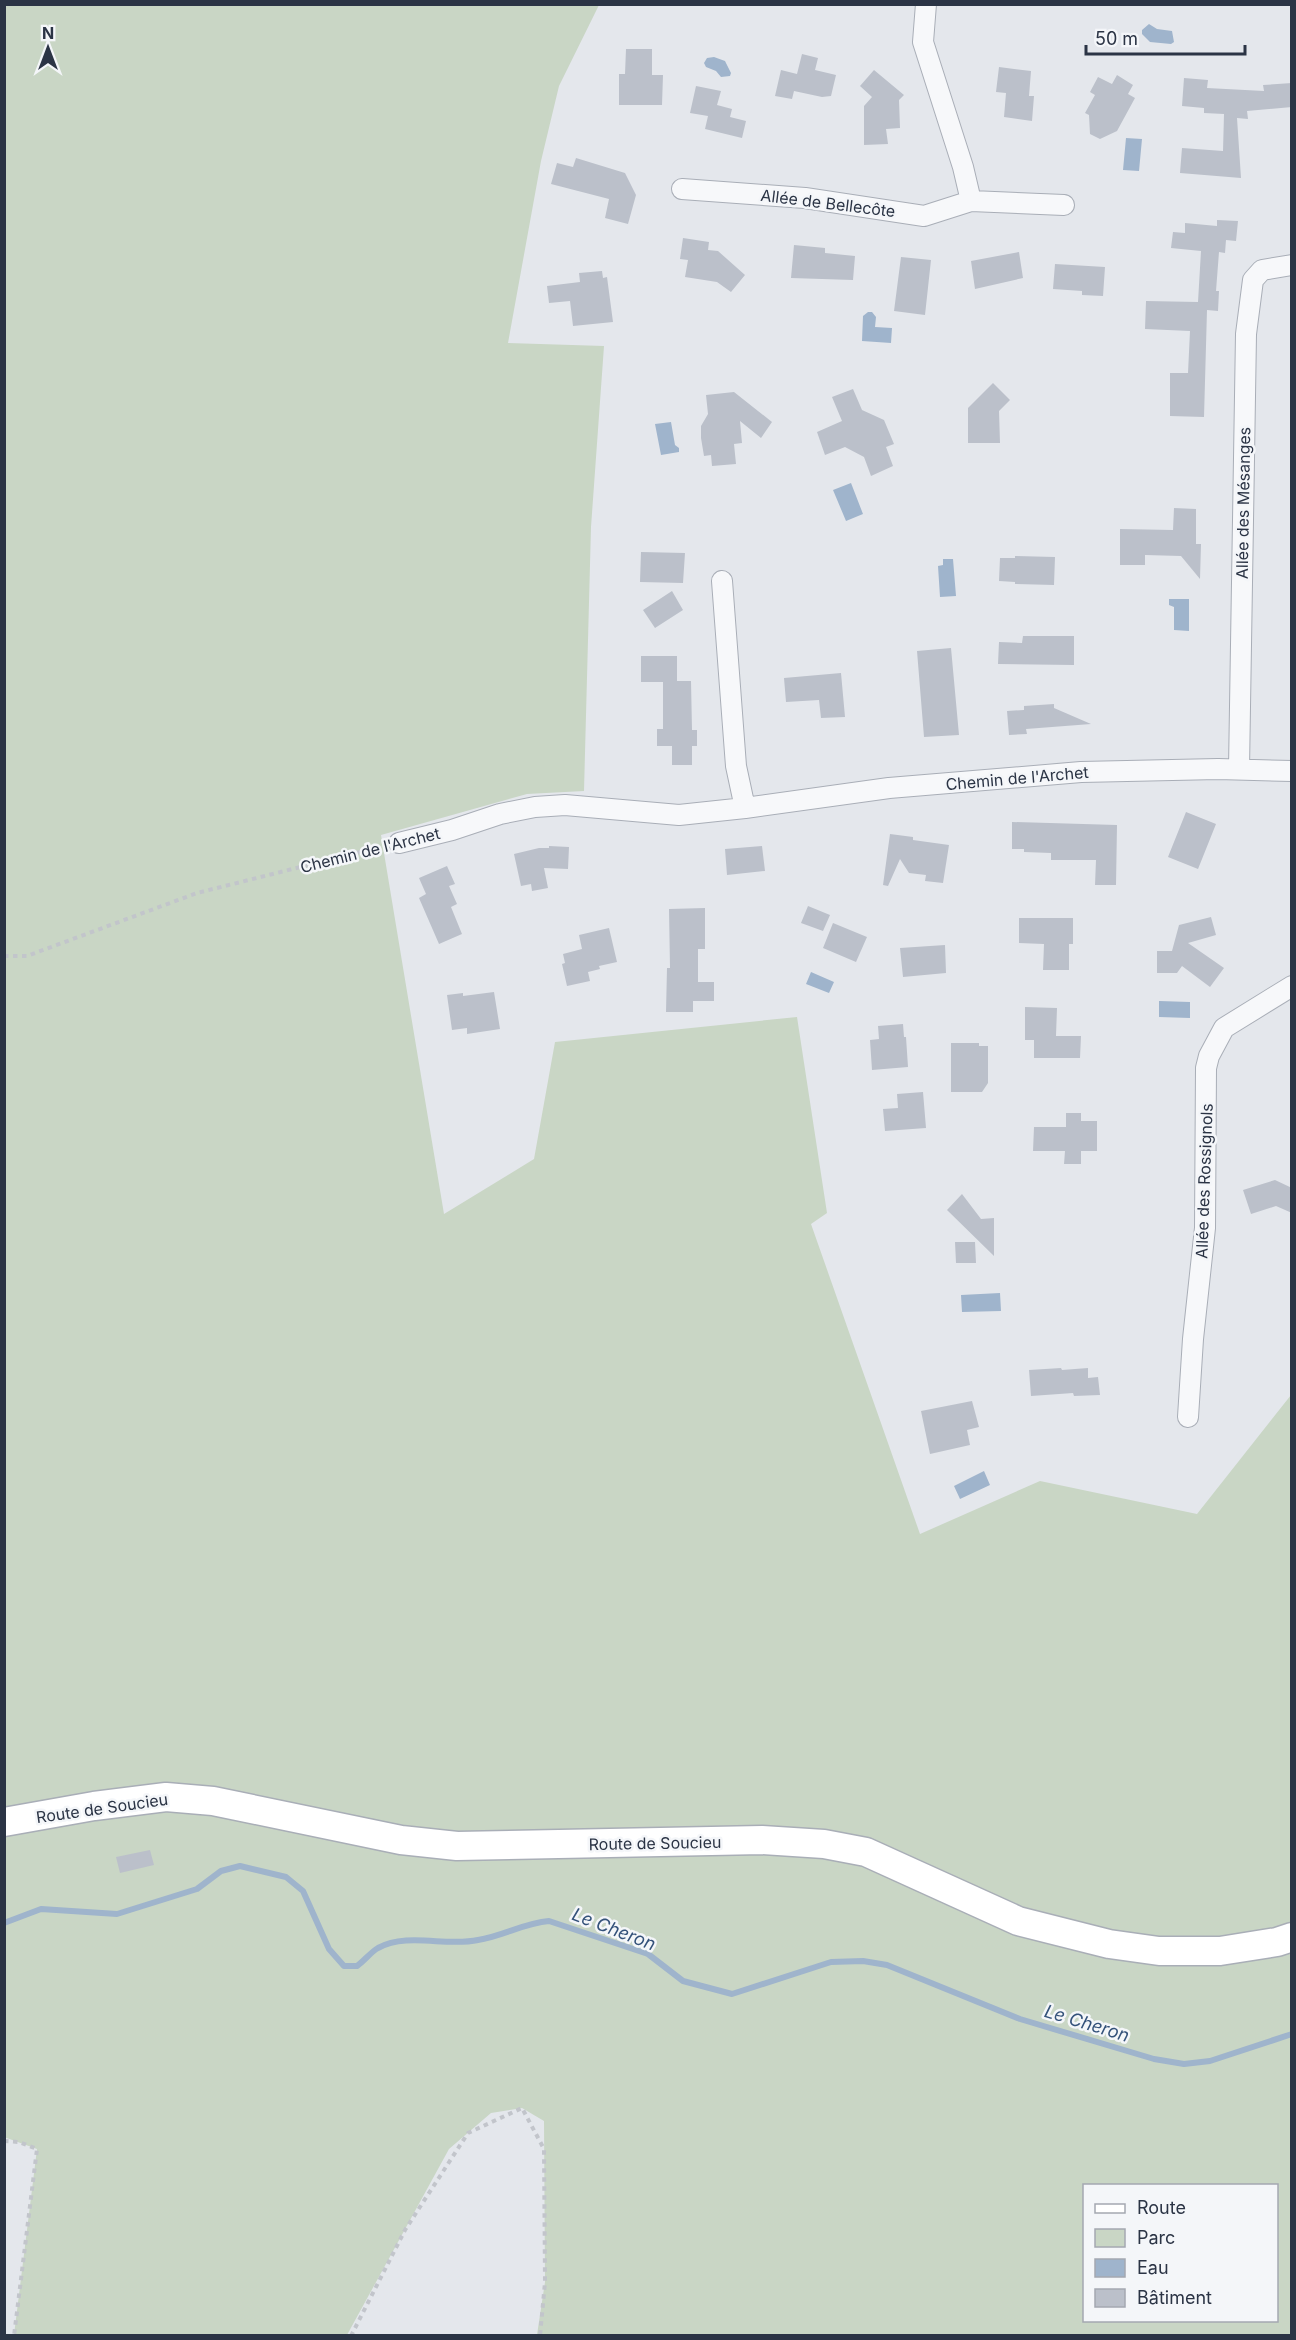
<svg xmlns="http://www.w3.org/2000/svg" width="1296" height="2340" font-family="Inter,sans-serif">
<style>
.green{fill:#c9d6c5;fill-rule:evenodd}
.water{fill:#9fb4cc}
.lines{fill:none;stroke-linecap:round;stroke-linejoin:round}
.stream{stroke:#9fb4cc;stroke-width:6}
.building{fill:#bbc0ca}
.street-casing{stroke:#a9aeb7;stroke-width:22}
.secondary-casing{stroke:#a9aeb7;stroke-width:31}
.path{stroke:#c2c5cb;stroke-width:4;stroke-dasharray:4.5 4.5;stroke-linecap:butt}
.street{stroke:#f7f8fa;stroke-width:20}
.secondary{stroke:#fff;stroke-width:28}
.labels{text-anchor:middle;dominant-baseline:central;stroke-width:5;stroke-linejoin:round;paint-order:stroke}
.street-label{font-size:16px;fill:#2b3445;stroke:#f4f6f9}
.water-label{font-size:18px;font-style:italic;fill:#34527a;stroke:#f4f6f9}
</style>
<rect width="100%" height="100%" fill="#e4e7ec"/>
<!-- green -->
<path class="green" d="M4,5H599L559,86L541,161L508,343L604,346L591,527L584,791L527,794L381,835L444,1214L534,1159L555,1042L797,1017L827,1213L811,1224L920,1534L1040,1481L1197,1514L1291,1395V2335H537L545,2282L544,2121L522,2108L491,2113L449,2149L347,2335H14L37,2149L4,2137ZM1084,2186H1276V2320H1084Z"/>
<!-- water -->
<path class="water" d="M1149,24L1157,29L1172,31L1174,42L1171,44L1150,42L1142,34V30Z
M714,57L725,61L731,73L730,76L721,77L716,71L706,67L704,63L707,58Z
M1126,138L1142,139L1139,171L1123,170Z
M868,312H872L876,317L875,327L892,328L891,343L862,341L863,316Z
M671,422L675,445L679,448V452L661,455L655,424Z
M851,483L863,514L846,521L833,490Z
M943,559H953L956,596L940,597L938,566L943,565Z
M1169,599H1189V631L1174,630V607L1169,605Z
M811,972L834,982L829,993L806,984Z
M1159,1001L1190,1002V1018L1159,1017Z
M1000,1293L1001,1311L962,1312L961,1295Z
M984,1471L990,1485L960,1499L954,1486Z"/>
<g class="lines">
<!-- stream -->
<path class="stream" d="M4,1923L41,1909L117,1914L197,1889L221,1871L240,1866L286,1877L303,1891L329,1949L344,1966H357C364,1961 371,1952 378,1948C408,1932 446,1947 478,1940C503,1936 524,1923 549,1921L648,1954L683,1981L732,1994L831,1962L863,1961L887,1965L1020,2019L1154,2059L1184,2064L1210,2061L1292,2034"/>
</g>
<!-- building -->
<path class="building" d="M626,49H652V75H663L662,105H619V74H625Z
M802,54L818,58L815,70L836,75L831,96L822,97L794,91L792,99L775,96L781,70L797,74Z
M999,67L1031,71L1029,96H1034L1032,121L1004,117L1006,93L996,92Z
M874,70L904,95L899,100L900,128L886,129L888,144L864,145V106L872,97L860,86Z
M1117,75L1133,85L1128,94L1135,98L1117,131L1100,139L1090,134L1089,115L1085,113L1095,95L1090,92L1098,77L1112,84Z
M1184,78L1208,80L1207,88L1264,91L1263,85L1292,83V107L1247,111L1248,119L1237,118L1241,178L1180,173L1182,148L1223,151L1224,114L1204,113V108L1182,106Z
M696,86L721,91L717,105L732,109L730,117L746,121L742,138L705,129L708,116L690,113Z
M576,158L625,173L636,195L628,224L605,218L609,199L551,184L557,163L573,167Z
M1217,220L1238,221L1236,241L1226,240L1225,253L1219,252L1216,291H1219L1218,311L1207,310L1204,417L1170,416V373H1188L1190,331L1145,329L1146,301L1198,302L1201,251L1171,248L1173,232L1185,233V223L1217,226Z
M683,238L709,242L708,250L718,251L745,275L731,292L717,282L685,277L688,260L680,259Z
M794,245L825,248V253L855,256L853,280L791,278Z
M1019,252L1023,278L975,289L971,261Z
M901,257L931,260L925,315L894,311Z
M1055,264L1105,267L1103,296L1082,295V291L1053,289Z
M602,271L603,278L607,277L613,322L573,326L570,301L549,303L547,286L580,282L579,273Z
M993,383L1010,400L999,411L1000,443H968V408Z
M853,389L862,410L884,420L894,444L886,447L893,466L871,476L864,457L845,447L825,455L817,432L842,421L832,397Z
M734,392L772,422L761,438L740,421L742,443L734,444L736,464L712,466L711,455L704,456L701,438V426L708,414L706,395Z
M1174,508L1196,509V544H1201L1200,579L1181,556L1145,555V565H1120V529L1173,530Z
M641,552L685,553L683,583L640,582Z
M1015,556L1055,557L1054,585L1015,584V582L999,581L1000,558H1015Z
M672,591L683,610L655,628L643,610Z
M1023,636H1074V665L998,664L999,642L1022,643Z
M951,648L959,735L924,737L917,651Z
M641,656H677V681H691L692,730H697V746H692V765H672V746H657V729H663V682H641Z
M841,673L845,717L821,718L819,700L786,702L784,678Z
M1054,704V708L1091,724L1026,729L1027,734L1009,735L1007,711L1024,710V706Z
M1186,812L1216,824L1198,869L1168,857Z
M1012,822L1117,825L1116,885H1095L1096,860H1051V853L1024,852V849H1012Z
M890,834L913,837V840L949,845L943,883L925,881L926,875L909,873L900,859L888,886L883,885Z
M549,846L569,847L568,869L544,868L548,888L532,891L531,884L521,886L514,854L539,848H549Z
M762,846L765,871L727,875L725,849Z
M447,866L455,884L449,886L457,904L451,907L462,934L439,944L419,898L426,894L419,878Z
M808,906L830,915L823,931L801,923Z
M705,908V949H698V982H714V1001H693V1012H666L667,968H670L669,909Z
M1211,917L1216,935L1188,943L1224,968L1210,987L1182,966L1177,973H1157V951H1172L1179,925Z
M1019,918H1073V944H1069V970H1043L1044,944L1019,943Z
M833,923L867,937L856,962L823,948Z
M609,928L617,962L599,966L600,969L588,972L590,981L567,986L562,964L565,963L563,954L582,949L579,935Z
M945,945L946,973L903,977L900,948Z
M494,992L500,1029L467,1034V1028L452,1030L447,995L463,993V996Z
M1025,1007L1057,1008L1056,1036H1081L1080,1058H1034V1040H1025Z
M903,1024L904,1037H906L908,1067L872,1070L870,1040L879,1039L878,1026Z
M951,1043H979V1046H988V1083L982,1092H951Z
M923,1092L926,1128L885,1131L883,1109L898,1108L897,1094Z
M1066,1113H1081V1121H1097V1151H1081V1164H1064L1065,1151H1033L1034,1127H1066Z
M1275,1180L1292,1188V1213L1276,1206L1251,1214L1243,1190Z
M962,1194L981,1219L994,1218V1256L947,1210Z
M955,1242H975L976,1263H956Z
M1061,1368L1062,1370L1088,1368V1378L1098,1377L1100,1395L1074,1396L1073,1393L1031,1396L1029,1370Z
M972,1401L979,1427L967,1430L970,1445L930,1454L921,1411Z
M150,1850L154,1865L120,1873L116,1857Z"/>
<g class="lines">
<defs>
<path id="street" d="M926,4L923,42L963,167L971,201
M682,189L805,198L924,216L971,201L1064,205
M722,581L736,766L745,808
M1239,769L1246,334L1253,280L1262,270L1292,265
M399,843L452,830L500,814L535,807L565,805L679,815L745,808L889,788L1081,772L1218,769L1292,771
M1188,1417L1193,1339L1205,1228L1206,1068L1209,1056L1224,1028L1292,986"/>
<path id="secondary" d="M4,1822L94,1806L166,1797L213,1801L401,1840L457,1846L762,1840L824,1844L866,1852L1018,1921L1109,1944L1159,1951H1220L1277,1942L1292,1937"/>
</defs>
<!-- street casing -->
<use href="#street" class="street-casing"/>
<!-- secondary casing -->
<use href="#secondary" class="secondary-casing"/>
<!-- path -->
<path class="path" d="M4,956H27L197,893L380,847
M4,2141L19,2142L37,2149L14,2336
M351,2336L405,2230L468,2133L522,2108L544,2149L545,2282L540,2336"/>
<!-- street -->
<use href="#street" class="street"/>
<!-- secondary -->
<use href="#secondary" class="secondary"/>
</g>
<g class="labels">
<!-- street labels -->
<g class="street-label">
<text transform="translate(828 203) rotate(7)">Allée de Bellecôte</text>
<text transform="translate(1243 503) rotate(-89)">Allée des Mésanges</text>
<text transform="translate(1017 778) rotate(-5)">Chemin de l'Archet</text>
<text transform="translate(370 850) rotate(-14)">Chemin de l'Archet</text>
<text transform="translate(1204 1181) rotate(-88)">Allée des Rossignols</text>
<text transform="translate(102 1808) rotate(-8)">Route de Soucieu</text>
<text transform="translate(655 1843) rotate(-1)">Route de Soucieu</text>
</g>
<!-- water labels -->
<g class="water-label">
<text transform="translate(614 1929) rotate(21)">Le Cheron</text>
<text transform="translate(1087 2023) rotate(17)">Le Cheron</text>
</g>
</g>
<!-- border -->
<rect width="1296" height="2340" fill="none" stroke="#2b3445" stroke-width="12"/>
<!-- legend -->
<rect x="1083" y="2184" width="195" height="138" fill="#f4f6f9" stroke="#a4a8b1" stroke-width="1.5"/>
<rect x="1095" y="2204" width="30" height="9" fill="#ffffff" stroke="#a4a8b1" stroke-width="1.5"/>
<text x="1137" y="2214" font-size="18" fill="#2b3445">Route</text>
<rect x="1095" y="2229" width="30" height="18" fill="#c9d6c5" stroke="#a4a8b1" stroke-width="1.5"/>
<text x="1137" y="2244" font-size="18" fill="#2b3445">Parc</text>
<rect x="1095" y="2259" width="30" height="18" fill="#9fb4cc" stroke="#a4a8b1" stroke-width="1.5"/>
<text x="1137" y="2274" font-size="18" fill="#2b3445">Eau</text>
<rect x="1095" y="2289" width="30" height="18" fill="#bbc0ca" stroke="#a4a8b1" stroke-width="1.5"/>
<text x="1137" y="2304" font-size="18" fill="#2b3445">Bâtiment</text>
<!-- north arrow -->
<g transform="translate(48 48)" stroke="#f4f6f9" stroke-width="4.5" paint-order="stroke">
<path d="M0-4.5L10 22L0 15L-10 22Z" fill="#2b3445"/>
<text y="-9" font-size="16" font-weight="bold" text-anchor="middle" fill="#2b3445">N</text>
</g>
<!-- scale -->
<path d="M1086 45v9h159v-9" fill="none" stroke="#2b3445" stroke-width="3"/>
<text x="1095" y="45" font-size="18" fill="#2b3445" stroke="#f4f6f9" stroke-width="4.5" paint-order="stroke">50 m</text>
</svg>
